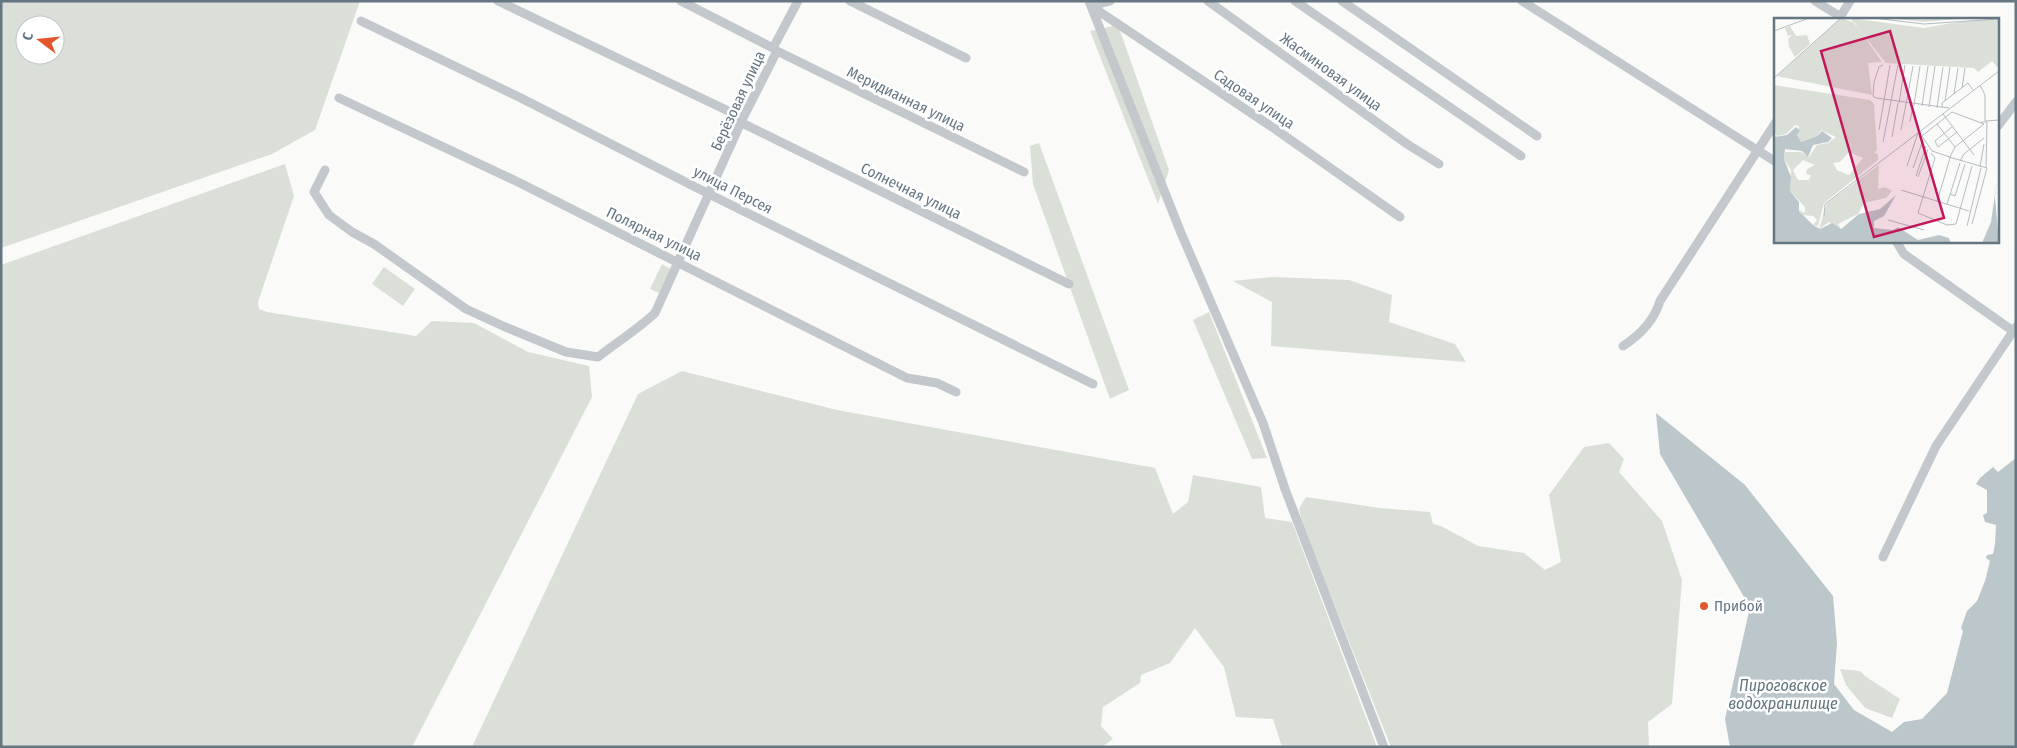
<svg xmlns="http://www.w3.org/2000/svg" width="2017" height="748" font-family="'Fira Sans Condensed',sans-serif">
<style>
.green{fill:#dadfd7;fill-rule:evenodd}
.water{fill:#bbc7cb}
.lines{fill:none;stroke-linecap:round;stroke-linejoin:round}
.minor{stroke:#c3c8cc;stroke-width:9}
.poi-dot{fill:#e4572e;stroke:#fff;stroke-width:2}
.labels{text-anchor:middle;dominant-baseline:central;stroke-width:5;stroke-linejoin:round;paint-order:stroke}
.street-label{font-size:15px;fill:#657683;stroke:#fff}
.poi-label{font-size:15px;fill:#657683;stroke:#fff;text-anchor:start}
.water-label{font-size:16px;font-style:italic;fill:#60757c;stroke:#fff}
.inset-road{fill:none;stroke:#b5bdc2;stroke-width:1}
.view{fill:#c2185b;fill-opacity:0.15;stroke:#c2185b;stroke-width:2.5}
.inset-edge{fill:none;stroke:#657683;stroke-width:2.5}
</style>
<rect width="100%" height="100%" fill="#fafaf8"/>
<!-- green -->
<path class="green" d="M1,1H360L315,130L272,154L1,248ZM25,25H55V55H25Z
M1118,25L1169,170L1158,204L1090,31Z
M1039,143L1129,390L1110,399L1033,184L1030,146Z
M285,164L294,196L258,302L259,309L267,312L416,336L432,321L474,323L528,352L589,366L592,397L412,747H1V265Z
M662,264L671,269L659,293L650,289Z
M384,267L415,289L403,306L372,284Z
M1272,277L1349,280L1392,295L1389,322L1455,344L1466,362L1271,346L1272,302L1233,281Z
M1209,312L1267,458L1252,459L1193,320Z
M682,371L837,410L1155,468L1173,514L1188,502L1193,475L1261,487L1265,518L1292,522L1377,747H1282L1273,719L1236,717L1224,667L1195,628L1170,663L1141,675L1140,683L1103,707L1101,726L1113,739L1102,747H472L638,394Z
M1609,443L1624,459L1619,472L1662,521L1682,580L1672,704L1648,722L1649,747H1391L1303,526L1299,509L1306,497L1380,508L1430,512L1433,524L1441,526L1478,546L1524,553L1545,570L1561,562L1549,495L1584,447Z
M1840,669L1860,671L1865,676L1900,699L1892,718L1865,708L1846,685Z"/>
<!-- water -->
<path class="water" d="M1656,413L1745,485L1833,596L1837,643L1834,684L1854,710L1892,732L1904,722L1922,719L1947,693L1963,631L1961,628L1967,611L1977,601L1985,581L1990,561L1986,558L1987,555L1993,554L1995,544L1996,525L1985,522L1983,515L1987,513V490L1976,484L1980,478L1993,467L1998,472L2016,458V747H1730L1725,719L1750,607L1660,454Z"/>
<g class="lines">
<!-- minor -->
<path class="minor" d="M498,1L743,118
M681,1L773,48
M850,1L966,58
M1089,1L1181,233L1263,423L1285,489L1384,747
M1208,1L1407,144L1439,164
M1295,1L1521,156
M1342,1L1537,136
M1522,1L1776,162
M1815,1L1841,17
M1091,6L1275,129L1400,217
M1091,6L1110,1
M1839,19L1850,1
M361,21L519,97L709,194L1093,384
M777,51L1024,172
M339,98L518,182L907,378L937,383L956,392
M742,123L1069,284
M1998,126L2016,102
M325,170L314,192L329,215L352,232L374,244L466,309L503,326L566,352L598,357C617,342 637,330 655,313L743,118L777,51L773,48L798,1
M1896,241L1904,254L2013,331
M1623,346C1640,335 1654,321 1660,301L1776,122
M1883,557L1936,446L2016,327"/>
</g>
<!-- markers -->
<circle class="poi-dot" cx="1704" cy="606" r="5"/>
<g class="labels">
<!-- street labels -->
<g class="street-label">
<text transform="translate(1331 72) rotate(36)">Жасминовая улица</text>
<text transform="translate(906 99) rotate(26)">Меридианная улица</text>
<text transform="translate(1254 99) rotate(34)">Садовая улица</text>
<text transform="translate(738 101) rotate(-65)">Берёзовая улица</text>
<text transform="translate(733 190) rotate(27)">улица Персея</text>
<text transform="translate(911 191) rotate(26)">Солнечная улица</text>
<text transform="translate(654 234) rotate(26)">Полярная улица</text>
</g>
<!-- poi labels -->
<g class="poi-label">
<text x="1714" y="606">Прибой</text>
</g>
<!-- water labels -->
<g class="water-label">
<text x="1783" y="685">Пироговское<tspan x="1783" dy="18">водохранилище</tspan></text>
</g>
</g>
<!-- overview -->
<g transform="translate(1774 18)">
<rect width="225" height="225" fill="#fafaf8"/>
<path d="M67,0L81,5L108,44L94,45L98,77L3,58ZM76,0L150,10L190,3L225,1V51L218,43L204,54L200,50L112,45ZM113,0H195L150,4ZM16,8L22,18L33,17L36,26L21,39L15,29L14,21L18,17L14,18L11,10ZM0,67L96,82L100,86L103,132L100,135L104,136V142L50,185L44,208L39,207L43,202L39,198L29,197L25,192L31,195V189L16,173L17,152L10,141L11,134H27L35,139L43,127L54,125L62,119L47,112L43,118L26,124L23,118L25,108L21,107L12,116L3,118L0,113ZM75,134L89,140L75,157L63,152L59,145L66,144ZM29,142L41,147L33,151L32,156L37,157L35,162H24L19,152ZM105,147L104,171L111,169L118,173L112,180L90,185L84,196L64,206L67,211L55,204L45,211L53,185Z" fill="#dadfd7" fill-rule="evenodd"/>
<path d="M22,109L26,113L23,117L27,124L43,118L48,113L58,120L54,124L39,127L34,139L28,133L11,131L10,141L17,159L16,173L25,184V193L39,207L46,211L58,205L67,211L85,196L106,191L122,177L110,198L100,203V210L119,212L124,209L144,222L165,217L175,220L177,225H0V119L13,117ZM223,162L221,179L225,225H208L217,204Z" fill="#bbc7cb"/>
<path class="inset-road" d="M99,0L150,6L225,1M0,13L35,0M109,47L105,49L100,64L99,78L102,80L175,90M0,60L67,0M206,67L211,77V103L225,102M188,70L191,50M180,76L184,50M171,83L176,49M125,85L131,47M132,86L139,48M140,87L146,48M148,88L154,48M155,89L161,48M163,90L169,49M168,90V85L194,65L199,72M178,94L210,106L181,129L176,139L158,133L148,118ZM169,96L200,137M136,104L139,87M207,104H213L212,150M163,106L181,129M179,108L161,123L164,129L183,114M105,112L116,47M127,112L132,86M118,119L124,85M109,124L124,47M157,135L161,140L144,195L173,207L182,206L198,148M175,139L213,150L198,206M186,143L190,136L210,120M133,148L144,115M206,149L210,126M139,150L149,122M142,158L152,128M144,159L154,131M127,172L195,193M176,176L181,178L191,146M163,184L176,140M173,186L186,145M50,198L51,186L225,53M114,202L150,212M193,208L207,150"/>
<path class="view" d="M116,13L170,200L100,219L47,33Z"/>
<rect width="225" height="225" class="inset-edge"/>
</g>
<!-- border -->
<rect width="2017" height="748" fill="none" stroke="#657683" stroke-width="5"/>
<!-- north arrow -->
<g transform="translate(40 40) rotate(286)"><circle r="24" fill="#ffffff" stroke="#c1c8cd"/>
<path d="M0-4L9 19L0 12L-9 19Z" fill="#e4572e"/>
<text y="-8" font-size="14" font-weight="bold" text-anchor="middle" fill="#657683">С</text>
</g>
</svg>
